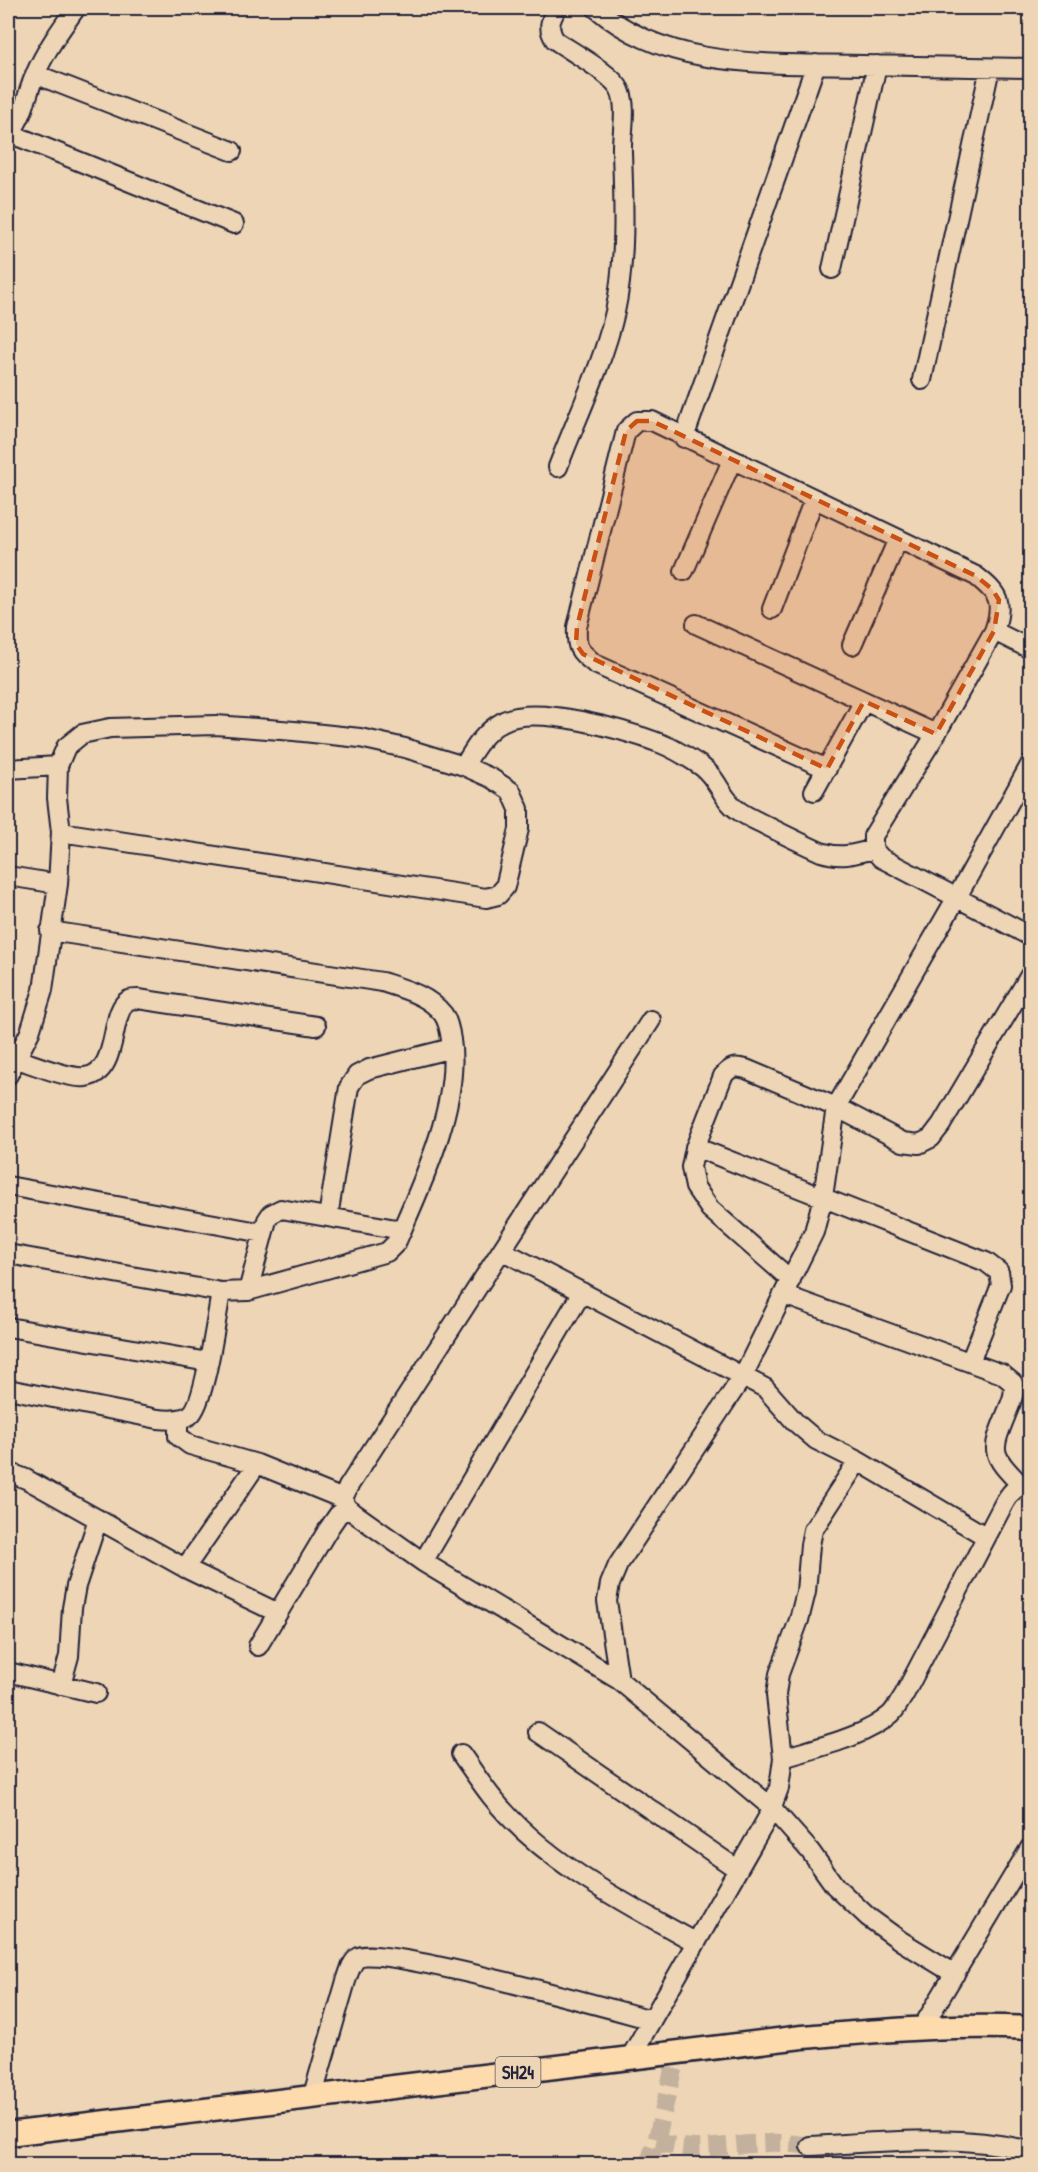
<svg xmlns="http://www.w3.org/2000/svg" width="1038" height="2172" font-family="'Patrick Hand',sans-serif">
<style>
.lines{fill:none;stroke-linecap:round;stroke-linejoin:round}
.minor-tunnel{stroke:#c4b19d;stroke-width:18;stroke-dasharray:18 9;stroke-linecap:butt}
.minor-casing{stroke:#22223b;stroke-width:22}
.major-casing{stroke:#22223b;stroke-width:27}
.minor{stroke:#edd5b5;stroke-width:18}
.major{stroke:#fedbac;stroke-width:22}
.marked{fill:#ca5113;fill-opacity:0.2;stroke:#ca5113;stroke-width:4.5;stroke-dasharray:12 8;stroke-linejoin:round}
.labels{text-anchor:middle;dominant-baseline:central;stroke-width:4.5;stroke-linejoin:round;paint-order:stroke}
.shield{fill:#edd5b5;stroke:#5f5860;stroke-width:1.5}
.shield-label{font-size:18px;font-weight:bold;fill:#22223b}
</style>
<rect width="100%" height="100%" fill="#edd5b5"/>
<filter id="ink" filterUnits="userSpaceOnUse"><feTurbulence type="fractalNoise" baseFrequency=".0167" numOctaves="2"/><feDisplacementMap in="SourceGraphic" scale="12" xChannelSelector="R" yChannelSelector="G"/><feConvolveMatrix kernelMatrix="1 2 1 2 8 2 1 2 1" color-interpolation-filters="sRGB"/></filter>
<g filter="url(#ink)">
<g class="lines">
<!-- minor-tunnel -->
<path class="minor-tunnel" d="M656,2142C669,2145 683,2148 697,2148C746,2147 805,2130 847,2164
M648,2164L656,2142L677,2053"/>
<defs>
<path id="minor" d="M557,8C550,20 547,28 555,40C570,51 613,74 620,90C628,108 621,134 622,153C624,205 626,261 615,312C603,364 577,417 558,467
M596,8C668,71 772,63 862,65C918,66 974,67 1030,68
M35,74L232,151
M8,133C23,122 27,92 35,75C45,51 61,29 76,8
M9,133L234,224
M832,269L877,65
M922,380L990,68
M684,438L816,64
M684,571L732,460
M772,609L814,499
M696,624L936,734
M994,631L1030,649
M852,645L898,539
M464,766C474,749 484,732 502,722C534,703 628,731 662,744C675,749 689,758 701,766C718,778 722,800 739,811C747,817 758,821 767,826C785,835 803,844 821,852C840,858 853,855 873,849
M8,769L58,766
M827,769L595,664C578,650 576,649 577,627L626,431L637,421H652L976,576C999,594 1004,602 994,631L936,734L873,836V849L881,858L1030,936
M814,791L864,701
M8,876L58,884
M651,1020L348,1487L343,1499L347,1508L423,1562L619,1680L771,1807L810,1851L835,1886L868,1917L901,1941L955,1974
M17,1059C33,1064 69,1079 85,1077C121,1073 108,1010 129,1000C132,999 135,999 138,999L316,1026
M8,1075L30,1032L43,990L58,884L61,832L57,798L58,766L66,747L82,734L110,728L216,725L294,731L360,738L405,748L464,766L491,778L511,791L519,809V829L505,887L498,895L486,898L61,832
M695,1147L986,1262L999,1272L1001,1285L970,1362
M8,1186L263,1233
M328,1217L349,1087L357,1075L369,1069L452,1048
M503,1251L765,1388L795,1422L816,1440L858,1461L985,1536
M8,1254L221,1292L248,1291L387,1252L396,1243C421,1186 461,1103 451,1040C450,1032 448,1021 443,1014C428,995 404,989 382,982L50,931
M791,1280L710,1209L695,1187L691,1167L695,1148L723,1076C731,1067 734,1066 746,1069L836,1107L903,1142L919,1144L931,1138L941,1125L1030,975
M248,1291L267,1220L271,1214L281,1209L402,1230
M784,1295L1002,1374L1013,1383C1015,1394 1012,1400 1008,1410C991,1452 989,1452 1021,1485
M8,1327L208,1362
M8,1389L158,1419C168,1420 181,1421 190,1415C205,1404 217,1314 221,1292
M178,1420V1436L190,1445L257,1464L343,1499
M8,1472L26,1479L185,1568L278,1613
M423,1562L582,1292
M185,1568L257,1464
M258,1646L329,1528L338,1515L347,1508
M8,1672L96,1693
M619,1680L607,1601L610,1584L618,1565L743,1376L814,1232L823,1197L836,1107L957,897L1030,765
M61,1685L69,1656L72,1608L76,1586L98,1519
M538,1732L737,1869
M461,1754C471,1768 480,1782 491,1796C542,1861 624,1903 695,1942
M783,1758C815,1748 866,1737 891,1714C896,1709 900,1701 904,1695L1002,1507C1009,1494 1015,1485 1030,1484
M922,2028L1030,1848
M630,2058L768,1817L779,1788L783,1758L776,1695L779,1674L799,1620L806,1592L810,1545L813,1530L858,1461
M312,2098L346,1981C349,1973 351,1962 359,1957C379,1945 616,2010 652,2020
M810,2146C883,2142 959,2133 1030,2151"/>
<path id="major" d="M8,2134L802,2037C878,2031 954,2024 1030,2028"/>
</defs>
<!-- minor casing -->
<use href="#minor" class="minor-casing"/>
<!-- major casing -->
<use href="#major" class="major-casing"/>
<!-- minor -->
<use href="#minor" class="minor"/>
<!-- major -->
<use href="#major" class="major"/>
</g>
</g>
<!-- marked area -->
<path class="marked" d="M637,421H652L976,576L992,589L999,600L994,631L936,734L864,701L827,769L583,654L576,644L577,627L626,431Z"/>
<g class="labels">
<!-- shield labels -->
<rect class="shield" x="495.5" y="2057" width="45" height="30" rx="4.5"/>
<g class="shield-label">
<text x="518" y="2072">SH24</text>
</g>
</g>
<!-- margin -->
<rect width="1038" height="2172" fill="none" stroke="#edd5b5" stroke-width="30"/>
<rect x="15" y="15" width="1008" height="2142" fill="none" stroke="#22223b" stroke-width="2" filter="url(#ink)"/>
</svg>
